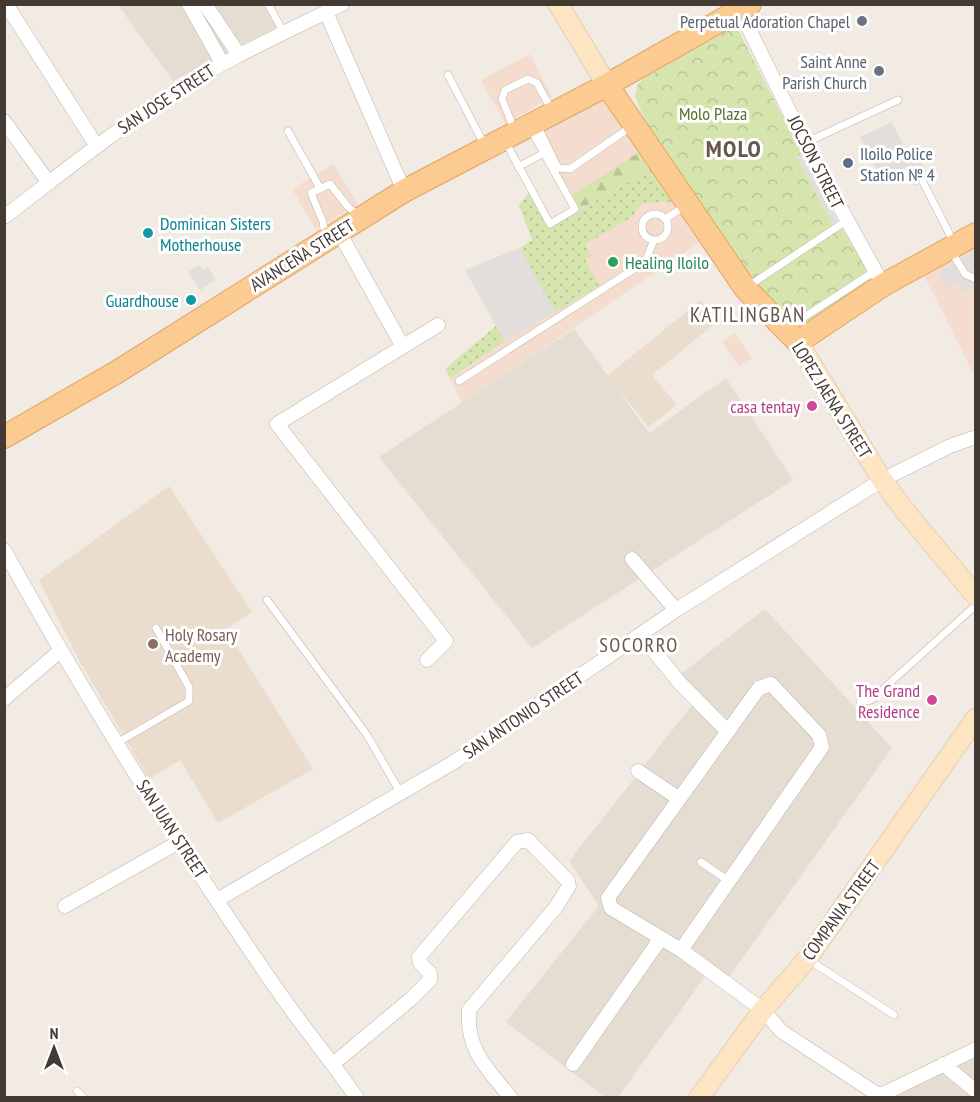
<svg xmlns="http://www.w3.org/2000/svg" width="980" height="1102" font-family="'PT Sans Narrow',sans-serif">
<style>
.residential{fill:#e5dcd2}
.commercial{fill:#f4ddce}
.education{fill:#eaddcd}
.grass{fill:url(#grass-dots)}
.forest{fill:url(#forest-firs)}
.park{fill:url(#park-crowns)}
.parking{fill:#e2dedc}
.water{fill:url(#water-rules)}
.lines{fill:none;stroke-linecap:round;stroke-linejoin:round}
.lane-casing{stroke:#bfb4a9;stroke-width:8}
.street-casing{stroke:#bfb4a9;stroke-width:15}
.secondary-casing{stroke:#d4b996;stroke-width:21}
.primary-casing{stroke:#e0a463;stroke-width:24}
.lane{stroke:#fff;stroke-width:7}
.street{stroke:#fff;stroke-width:14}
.secondary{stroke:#fde4c2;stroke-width:20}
.primary{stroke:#fccb92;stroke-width:22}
.worship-dot{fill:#6b7280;stroke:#fff;stroke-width:2}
.service-dot{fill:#5c6f8a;stroke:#fff;stroke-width:2}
.culture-dot{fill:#0f9aa8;stroke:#fff;stroke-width:2}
.leisure-dot{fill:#2e9e5b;stroke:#fff;stroke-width:2}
.hotel-dot{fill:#d1479c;stroke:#fff;stroke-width:2}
.education-dot{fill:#8d6e63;stroke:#fff;stroke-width:2}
.labels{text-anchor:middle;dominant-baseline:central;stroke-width:6;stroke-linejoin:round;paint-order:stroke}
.worship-label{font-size:18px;fill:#5b616d;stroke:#fff;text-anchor:end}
.street-label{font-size:18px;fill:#433a34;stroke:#fff}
.park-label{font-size:18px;fill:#527329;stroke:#fff}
.service-label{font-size:18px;fill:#4e5e75;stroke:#fff;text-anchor:start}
.culture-label{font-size:18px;fill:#0d838f;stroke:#fff;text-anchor:start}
.leisure-label{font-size:18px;fill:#27864d;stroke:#fff;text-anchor:start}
.hotel-label{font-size:18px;fill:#b23c85;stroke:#fff;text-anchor:end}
.education-label{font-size:18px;fill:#785e54;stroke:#fff;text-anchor:start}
.neighbourhood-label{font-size:20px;letter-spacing:1.5px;fill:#66564b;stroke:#fff}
.quarter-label{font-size:21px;letter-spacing:1.5px;fill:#66564b;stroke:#fff}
.district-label{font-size:24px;font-weight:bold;letter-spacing:1.5px;fill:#66564b;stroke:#fff}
</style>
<defs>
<pattern id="grass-dots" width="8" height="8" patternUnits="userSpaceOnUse" patternTransform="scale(1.5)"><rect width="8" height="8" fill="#d6e5ad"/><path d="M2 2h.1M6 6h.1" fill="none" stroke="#b9c595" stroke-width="1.8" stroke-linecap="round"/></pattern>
<pattern id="forest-firs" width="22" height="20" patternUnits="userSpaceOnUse" patternTransform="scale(1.5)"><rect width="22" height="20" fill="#d6e5ad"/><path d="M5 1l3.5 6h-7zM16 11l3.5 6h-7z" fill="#b9c595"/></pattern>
<pattern id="park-crowns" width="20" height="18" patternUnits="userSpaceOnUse" patternTransform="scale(1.5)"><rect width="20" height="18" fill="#d6e5ad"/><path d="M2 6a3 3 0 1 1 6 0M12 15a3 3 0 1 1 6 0" fill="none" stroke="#b9c595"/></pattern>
<pattern id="water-rules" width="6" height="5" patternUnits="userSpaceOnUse" patternTransform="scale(1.5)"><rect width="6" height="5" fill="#a0dcee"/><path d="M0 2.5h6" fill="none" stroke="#8bbecd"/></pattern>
</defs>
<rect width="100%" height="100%" fill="#f1ebe4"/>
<!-- residential -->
<path class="residential" d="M118,5H265L276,27L173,81Z
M574,329L649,433L726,378L793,480L532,648L379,457Z
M765,609L892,748L724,984L706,975L618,1097H605L506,1022L599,906L569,861L689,709L703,697L681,674Z
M975,1051V1097H896Z"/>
<!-- commercial -->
<path class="commercial" d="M530,54L552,97L505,124L481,80Z
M601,98L609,105L699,243L462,403L445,369L496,326L465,270L520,248L532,240L519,205L529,193L550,228L578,211L535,132Z
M334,164L358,205L316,230L292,189Z
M975,247V377L924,276Z
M735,333L752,358L739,366L722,342Z"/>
<!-- education -->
<path class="education" d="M701,300L718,321L652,375L677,405L649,427L607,376Z
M169,486L252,612L226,629L313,769L218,823L180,760L149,779L79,660L39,580Z"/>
<!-- grass -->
<path class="grass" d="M650,169L672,202H646L639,206L632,217L585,244L591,256L585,260L600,285L555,312L520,248L532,240L519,205L529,193L550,228Z
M496,326L505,341L450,378L445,369Z"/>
<!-- forest -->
<path class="forest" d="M639,152L650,169L578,211L570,196Z"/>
<!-- park -->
<path class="park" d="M736,26L802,154L796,157L834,224L838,222L869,272V281L804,326L795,325C745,275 707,216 669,156C658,138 641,117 635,96L638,84L643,79Z"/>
<!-- parking -->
<path class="parking" d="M892,122L911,160L919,158L930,179L915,186L906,167L882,180L860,137Z
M802,154L838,222L833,225L796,157Z
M520,248L555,312L505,341L465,270Z
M975,251V286L964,293L958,282L947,289L938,273Z
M199,265L203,270L208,267L216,280L200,290L188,272Z"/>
<!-- water -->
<path class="water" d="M727 148a7 7 0 1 1 14 0a7 7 0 1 1-14 0Z"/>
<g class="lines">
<defs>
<path id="lane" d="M268,4L284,33
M448,75L485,146
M537,125L558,168L570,169L632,126
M514,129L502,99L505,90L528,79L537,83L552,111
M288,131L320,188
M505,141L550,224L575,209L530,128
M805,143L898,100
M518,167L544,153
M923,182L954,243
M642 227a13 13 0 1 1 26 0a13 13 0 1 1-26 0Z
M665,219L685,206
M325,235L323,222L311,193L330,184L348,207L357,214
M951,251L965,274L976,279
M747,287L846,221
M789,327L875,271
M459,381L645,262L654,240
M267,600L367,735L400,792
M860,702L871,700L976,605
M117,743L189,701V687L156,628
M701,862L730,882
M809,960L894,1015
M77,1091L84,1098"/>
<path id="street" d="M6,4L96,145
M189,4L222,63
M205,4L239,55
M737,5L809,151L883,285
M326,12L404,191
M4,121L49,183
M4,217C62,173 118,128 179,89C230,57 287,32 342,4
M339,232L403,347
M4,550C88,702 180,849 278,991C303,1027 332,1062 357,1098
M632,559L676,610
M641,635L679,682L727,731
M427,660L446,641L277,424L438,325
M771,684L819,735L822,747L681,950L611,908L608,898L759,688Z
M4,699L60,651
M638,771L678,798
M217,900L454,762L676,610L882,480L950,446L976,437
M65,906L179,842
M681,950L763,1010L781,1031L877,1094H883L976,1049
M333,1064L412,998L430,980V973L420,963L419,957L517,842L528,840L568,881L569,886L556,907L469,1010C466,1050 487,1068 511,1098
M573,1064L661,938
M943,1064L976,1091"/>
<path id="secondary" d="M558,4L607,85
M798,342L882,480L905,511L976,596
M699,1098L763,1010L807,959L976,718"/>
<path id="primary" d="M607,85L745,288L798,342L883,285L976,234
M4,437L117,372L404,191L607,85L750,4"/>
</defs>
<!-- lane casing -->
<use href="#lane" class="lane-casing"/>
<!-- street casing -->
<use href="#street" class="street-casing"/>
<!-- secondary casing -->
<use href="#secondary" class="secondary-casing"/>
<!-- primary casing -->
<use href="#primary" class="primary-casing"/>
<!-- lane -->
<use href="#lane" class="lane"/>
<!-- street -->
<use href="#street" class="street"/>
<!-- secondary -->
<use href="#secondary" class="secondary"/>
<!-- primary -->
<use href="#primary" class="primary"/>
</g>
<!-- markers -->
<g class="worship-dot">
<circle cx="862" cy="21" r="6"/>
<circle cx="879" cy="71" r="6"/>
</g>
<circle class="service-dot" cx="848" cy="163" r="6"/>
<g class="culture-dot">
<circle cx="148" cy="233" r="6"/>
<circle cx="191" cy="300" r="6"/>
</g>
<circle class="leisure-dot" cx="613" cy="262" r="6"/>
<g class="hotel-dot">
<circle cx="812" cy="406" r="6"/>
<circle cx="932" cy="700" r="6"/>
</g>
<circle class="education-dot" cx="153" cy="644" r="6"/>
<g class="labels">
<!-- worship labels -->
<g class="worship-label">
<text x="850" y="21">Perpetual Adoration Chapel</text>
<text x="867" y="61">Saint Anne<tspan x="867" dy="21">Parish Church</tspan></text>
</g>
<!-- street labels -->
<g class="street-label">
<text transform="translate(166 99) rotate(-33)">SAN JOSE STREET</text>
<text transform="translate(816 162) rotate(63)">JOCSON STREET</text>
<text transform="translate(302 255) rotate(-32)">AVANCEÑA STREET</text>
<text transform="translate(832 400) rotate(58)">LOPEZ JAENA STREET</text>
<text transform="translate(523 715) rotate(-34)">SAN ANTONIO STREET</text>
<text transform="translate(172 829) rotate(57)">SAN JUAN STREET</text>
<text transform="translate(841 910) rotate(-54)">COMPANIA STREET</text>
</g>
<!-- park labels -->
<g class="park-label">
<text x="713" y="113">Molo Plaza</text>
</g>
<!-- service labels -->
<g class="service-label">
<text x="860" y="153">Iloilo Police<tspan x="860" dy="21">Station № 4</tspan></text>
</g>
<!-- culture labels -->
<g class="culture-label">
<text x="160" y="223">Dominican Sisters<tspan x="160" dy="21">Motherhouse</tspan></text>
<text x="179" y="300" text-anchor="end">Guardhouse</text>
</g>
<!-- leisure labels -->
<g class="leisure-label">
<text x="625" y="262">Healing Iloilo</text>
</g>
<!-- hotel labels -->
<g class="hotel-label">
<text x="800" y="406">casa tentay</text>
<text x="920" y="690">The Grand<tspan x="920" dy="21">Residence</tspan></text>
</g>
<!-- education labels -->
<g class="education-label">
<text x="165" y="634">Holy Rosary<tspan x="165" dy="21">Academy</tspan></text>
</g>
<!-- neighbourhood labels -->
<g class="neighbourhood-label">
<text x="639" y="645">SOCORRO</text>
</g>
<!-- quarter labels -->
<g class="quarter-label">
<text x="748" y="314">KATILINGBAN</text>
</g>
<!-- district labels -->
<g class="district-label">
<text x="734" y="148">MOLO</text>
</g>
</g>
<!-- border -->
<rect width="980" height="1102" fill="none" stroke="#433a34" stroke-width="12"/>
<!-- north arrow -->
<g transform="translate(54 1048)" stroke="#ffffff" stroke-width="4.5" paint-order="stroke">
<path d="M0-4.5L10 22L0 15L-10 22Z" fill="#433a34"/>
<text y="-9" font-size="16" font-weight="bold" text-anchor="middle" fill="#433a34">N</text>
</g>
</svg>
